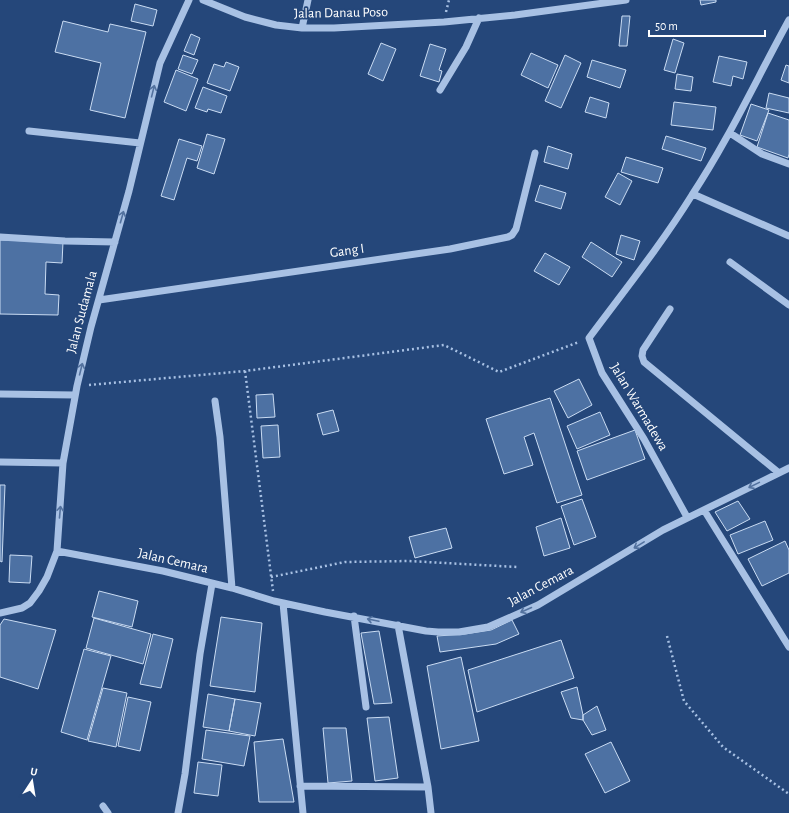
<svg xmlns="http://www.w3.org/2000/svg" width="789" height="813" font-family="'Alegreya Sans',sans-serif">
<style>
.building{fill:#4d71a3;stroke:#cadcf3}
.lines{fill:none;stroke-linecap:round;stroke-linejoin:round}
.path{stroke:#a8c1e4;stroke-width:2.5;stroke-dasharray:2 3;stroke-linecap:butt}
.minor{stroke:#a8c1e4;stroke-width:7}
.oneway{stroke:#53729f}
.labels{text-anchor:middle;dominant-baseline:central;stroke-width:3.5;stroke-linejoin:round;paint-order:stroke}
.street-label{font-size:14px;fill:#fff;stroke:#25477a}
</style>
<rect width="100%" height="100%" fill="#25477a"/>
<!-- building -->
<path class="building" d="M700,0H716V2L701,5Z
M135,4L157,10L153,26L131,21Z
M622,16H630L627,46H619Z
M63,21L108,32L110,24L146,32L125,118L90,110L101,63L55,52Z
M191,34L200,38L194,55L184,51Z
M673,39L684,43L675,73L664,70Z
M381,43L396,49L383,81L368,74Z
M430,44L446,49L439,70L442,71L439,82L420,76Z
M531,53L558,65L548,88L521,75Z
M183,55L198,60L192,74L178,69Z
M565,55L581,63L561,108L545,101Z
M719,56L747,62L743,79L733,76L731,86L713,82Z
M592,60L626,70L620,88L587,77Z
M226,62L239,67L230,91L207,83L214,64L224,67Z
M786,65L789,66V83L781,80Z
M176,70L198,79L186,111L164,102Z
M677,74L693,77L691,91L675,89Z
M203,87L227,96L221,113L208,109L207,112L195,108Z
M769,93L789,98V113L766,108Z
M590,97L609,103L606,118L585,112Z
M674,102L716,107L713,130L671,125Z
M751,104L769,110L757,141L740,135Z
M768,113L789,120V154L788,158L757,147Z
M207,134L225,139L214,174L197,168Z
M666,136L706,148L701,161L662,149Z
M179,139L202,146L197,161L187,158L174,200L161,196Z
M548,146L572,154L568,169L544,162Z
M626,157L663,168L658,183L621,172Z
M618,173L632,181L620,205L605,197Z
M540,185L566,193L561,209L535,201Z
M621,235L640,241L634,260L616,254Z
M0,240L63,242L62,263L46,262L45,294L59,295L58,315L0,314Z
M591,242L622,262L612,277L582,257Z
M545,253L570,267L559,285L534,271Z
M579,379L592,405L568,418L554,391Z
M273,394L275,417L257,418L256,395Z
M550,398L582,495L557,503L534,433L524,437L533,465L504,474L486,419Z
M333,410L339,431L323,435L317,414Z
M600,412L610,435L577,449L567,426Z
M278,425L280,457L263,458L261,426Z
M635,430L645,459L587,480L577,451Z
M0,485H5L2,562L0,561Z
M582,499L596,537L574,545L561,506Z
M738,501L750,519L727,531L715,512Z
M561,518L570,548L544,556L536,527Z
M765,521L773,540L738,554L730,535Z
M446,528L452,548L415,558L409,537Z
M785,541L789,550V573L762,586L748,559Z
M10,555L32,556L30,583L9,582Z
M99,591L138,601L132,627L92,617Z
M221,617L262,623L255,692L210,686Z
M94,618L151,634L143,664L86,648Z
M4,619L56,630L38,689L0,677V625Z
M512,620L519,634L496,644L440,652L437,636L465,634L491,630Z
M379,631L392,703L374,704L361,633Z
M153,634L173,639L161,688L140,684Z
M561,640L574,678L477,712L468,670Z
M84,649L111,656L87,740L61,732Z
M461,657L479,741L441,749L427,666Z
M577,687L583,715V720L571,718L561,692Z
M103,688L127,693L116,747L88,741Z
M208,694L235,699L229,731L203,727Z
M128,697L151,702L140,751L118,746Z
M235,699L261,703L255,736L229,731Z
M597,706L606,730L592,735L583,720V715Z
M389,717L398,778L375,781L367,718Z
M323,728H346L352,781L328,783Z
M206,730L250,736L244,766L202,759Z
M283,739L294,802H259L254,742Z
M611,742L630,781L605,793L585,754Z
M198,762L222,765L218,796L194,793Z"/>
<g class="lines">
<!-- path -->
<path class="path" d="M446,12L449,0
M245,371L273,591
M89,385L245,371L444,345L499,372L579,342
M271,577L345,562L409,561L517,567
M667,636L684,701L723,747L789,794"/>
<!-- minor -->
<path class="minor" d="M203,0L245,17L276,25L302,28H334L444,22L515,15L626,0
M302,28L308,0
M440,90L466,47L479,18
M29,131L140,143
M730,133L762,154L789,164
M693,194L789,236
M0,237L65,241L115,242
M730,262L789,305
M99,300L450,249L508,237L512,235L516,229L535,153
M670,309L643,350L642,356L644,362L779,473
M0,394L75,395
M215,401L220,437L232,588
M0,462L63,463
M704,510L789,647
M687,517L644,439L602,373L589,338C624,291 661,245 692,195C729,139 757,78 789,20
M57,551L163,571L232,588L274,601L325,612L426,631L438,632H459L488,627L538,605L663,530L789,468
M283,603L303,813
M0,613L22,608L30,603L39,591L47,577L57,551L63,463L77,386L91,327L129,191L160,63L189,0
M354,616L366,707
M398,625L428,787L431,813
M300,786L428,787
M103,806L108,813
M178,813L185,774L200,654L212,584"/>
</g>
<!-- one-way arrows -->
<defs><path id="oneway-shaft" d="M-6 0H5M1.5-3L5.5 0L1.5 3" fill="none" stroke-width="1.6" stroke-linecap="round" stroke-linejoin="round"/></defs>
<g class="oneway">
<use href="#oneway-shaft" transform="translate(153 91) rotate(-76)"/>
<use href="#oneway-shaft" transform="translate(122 217) rotate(-74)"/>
<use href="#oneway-shaft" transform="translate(81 369) rotate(-76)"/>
<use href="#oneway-shaft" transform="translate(754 485) rotate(154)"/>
<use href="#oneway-shaft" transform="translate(60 512) rotate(-85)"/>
<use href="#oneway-shaft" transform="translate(639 545) rotate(149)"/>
<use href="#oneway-shaft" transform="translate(526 610) rotate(156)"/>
<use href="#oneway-shaft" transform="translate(373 620) rotate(-168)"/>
</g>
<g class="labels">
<!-- street labels -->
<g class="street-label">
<text transform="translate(341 13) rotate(-1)">Jalan Danau Poso</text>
<text transform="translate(347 251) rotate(-8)">Gang I</text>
<text transform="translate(82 312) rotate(-75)">Jalan Sudamala</text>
<text transform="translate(639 407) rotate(59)">Jalan Warmadewa</text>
<text transform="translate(173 561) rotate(13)">Jalan Cemara</text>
<text transform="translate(541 586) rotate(-28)">Jalan Cemara</text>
</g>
</g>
<!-- north arrow -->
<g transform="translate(32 781) rotate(12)" stroke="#25477a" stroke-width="3" paint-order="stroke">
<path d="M0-3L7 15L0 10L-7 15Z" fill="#ffffff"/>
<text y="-6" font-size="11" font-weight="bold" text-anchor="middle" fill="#ffffff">U</text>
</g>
<!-- scale -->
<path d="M649 30v6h116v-6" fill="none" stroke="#ffffff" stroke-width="2"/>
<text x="655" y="30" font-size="12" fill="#ffffff" stroke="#25477a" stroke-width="3" paint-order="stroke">50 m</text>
</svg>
